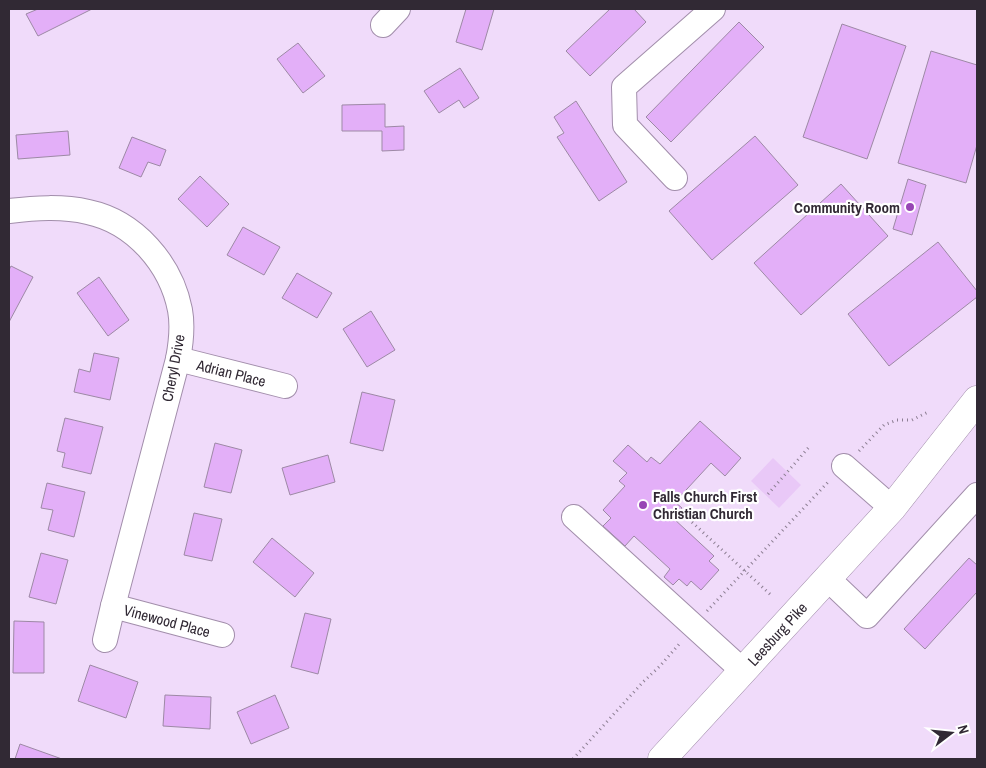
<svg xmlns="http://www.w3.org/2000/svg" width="986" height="768" font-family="'Archivo Narrow',sans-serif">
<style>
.green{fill:#e9c8f7}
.building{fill:#e3aff8;stroke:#9d89a5}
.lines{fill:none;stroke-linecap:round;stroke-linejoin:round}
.minor-casing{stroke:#a28eab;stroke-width:26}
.major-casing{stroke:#a28eab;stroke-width:29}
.path{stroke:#8d7f93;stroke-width:3;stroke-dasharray:1 4;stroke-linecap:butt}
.minor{stroke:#fff;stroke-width:24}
.major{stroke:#fff;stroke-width:28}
.poi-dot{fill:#9846b5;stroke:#fff;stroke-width:2}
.labels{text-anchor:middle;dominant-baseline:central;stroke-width:4.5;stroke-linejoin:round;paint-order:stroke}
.poi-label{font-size:15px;font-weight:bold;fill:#312934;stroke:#fff;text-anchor:end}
.street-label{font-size:15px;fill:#312934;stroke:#fff}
</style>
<rect width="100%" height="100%" fill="#f0dbfa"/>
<!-- green -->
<path class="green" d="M773,458L801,485L779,508L751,481Z"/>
<!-- building -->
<path class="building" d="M38,9H92L38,36L26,14Z
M466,9H494L482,50L456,42Z
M610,9H634L646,22L590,76L566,51Z
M739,22L764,47L671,142L646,117Z
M842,24L906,46L867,159L803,137Z
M298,43L325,76L303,93L277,59Z
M931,51L977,65V145L966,183L898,163Z
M460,68L479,98L464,108L459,100L439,113L424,91Z
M576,101L627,182L599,201L557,137L564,133L554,117Z
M385,104V127L404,126V150L382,151V131H342V105Z
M68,131L70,155L18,159L16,135Z
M755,136L798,185L712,260L669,211Z
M132,137L166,150L160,166L148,162L141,177L119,168Z
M200,176L229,204L207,227L178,199Z
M908,179L926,185L912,235L893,229Z
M841,184L888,236L801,315L754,263Z
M243,227L280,247L264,275L227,255Z
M938,242L977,291V297L889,366L848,314Z
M11,266L33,277L9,322V270Z
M297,273L332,293L317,318L282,298Z
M99,277L129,320L108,336L77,293Z
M371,311L395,350L367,367L343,329Z
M94,353L119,358L110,400L74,392L79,369L90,372Z
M362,392L395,400L383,451L350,443Z
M65,418L103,427L91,474L62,467L65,453L57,451Z
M700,421L741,458L725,476L711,463L675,502L682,508L673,518L714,556L709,561L719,570L701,590L691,581L687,586L679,579L673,585L664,577L670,569L634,536L625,546L603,526L611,518L603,510L625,486L619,481L627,473L613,461L628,445L647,462L651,457L660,464Z
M215,443L242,450L231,493L204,487Z
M328,455L335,482L290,495L282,468Z
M47,483L85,492L74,537L48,530L53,510L41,508Z
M194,513L222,519L212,561L184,555Z
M272,538L314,573L295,597L253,562Z
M41,553L68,560L56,604L29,597Z
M969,558L977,565V592L925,649L904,629Z
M305,613L331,619L318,674L291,667Z
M14,621L44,622V673H13Z
M90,665L138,682L126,718L78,701Z
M165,695L211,697L210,729L163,726Z
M275,695L289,728L251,744L237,712Z
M20,744L62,759H15Z"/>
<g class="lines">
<defs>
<g id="minor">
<path d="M383,25L398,9"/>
<path d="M675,178L625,125L624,87L713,9"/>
<path d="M9,211C35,208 62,206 88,212C135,222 171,264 180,310C183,326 181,343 178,359L113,606L105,640"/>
<path id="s1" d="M178,359L285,386"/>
<path d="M844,466L892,508"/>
<path d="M574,517L742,670"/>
<path d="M827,578L867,616L977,495"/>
<path id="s2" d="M113,606L222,635"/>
</g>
<g id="major">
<path id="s3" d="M662,759L892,508L977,400"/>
</g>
</defs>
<!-- minor casing -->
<use href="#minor" class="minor-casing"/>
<!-- major casing -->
<use href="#major" class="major-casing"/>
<!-- path -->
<path class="path" d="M859,451L884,425L897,420H912L928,412
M768,494L810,446
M681,512L772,596
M707,611L830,480
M573,759L643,682L660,666L681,642"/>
<!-- minor -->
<use href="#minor" class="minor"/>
<!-- major -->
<use href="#major" class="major"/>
</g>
<!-- markers -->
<g class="poi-dot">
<circle cx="910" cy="207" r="5"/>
<circle cx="643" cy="505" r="5"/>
</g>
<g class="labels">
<!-- poi labels -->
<g class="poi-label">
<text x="900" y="207">Community Room</text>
<text x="653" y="496" text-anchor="start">Falls Church First<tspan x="653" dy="17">Christian Church</tspan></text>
</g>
<!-- street labels -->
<g class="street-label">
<text transform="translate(173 368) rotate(-79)">Cheryl Drive</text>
<text stroke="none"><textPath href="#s1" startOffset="55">Adrian Place</textPath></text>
<text stroke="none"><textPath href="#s2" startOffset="56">Vinewood Place</textPath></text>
<text stroke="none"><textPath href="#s3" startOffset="170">Leesburg Pike</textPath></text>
</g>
</g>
<!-- border -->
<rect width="986" height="768" fill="none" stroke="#312934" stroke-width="20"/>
<!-- north arrow -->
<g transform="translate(951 733) rotate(74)" stroke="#ffffff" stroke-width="4" paint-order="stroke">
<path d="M0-4L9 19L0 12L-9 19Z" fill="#312934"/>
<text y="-8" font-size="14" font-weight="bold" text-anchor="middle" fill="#312934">N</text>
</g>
</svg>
